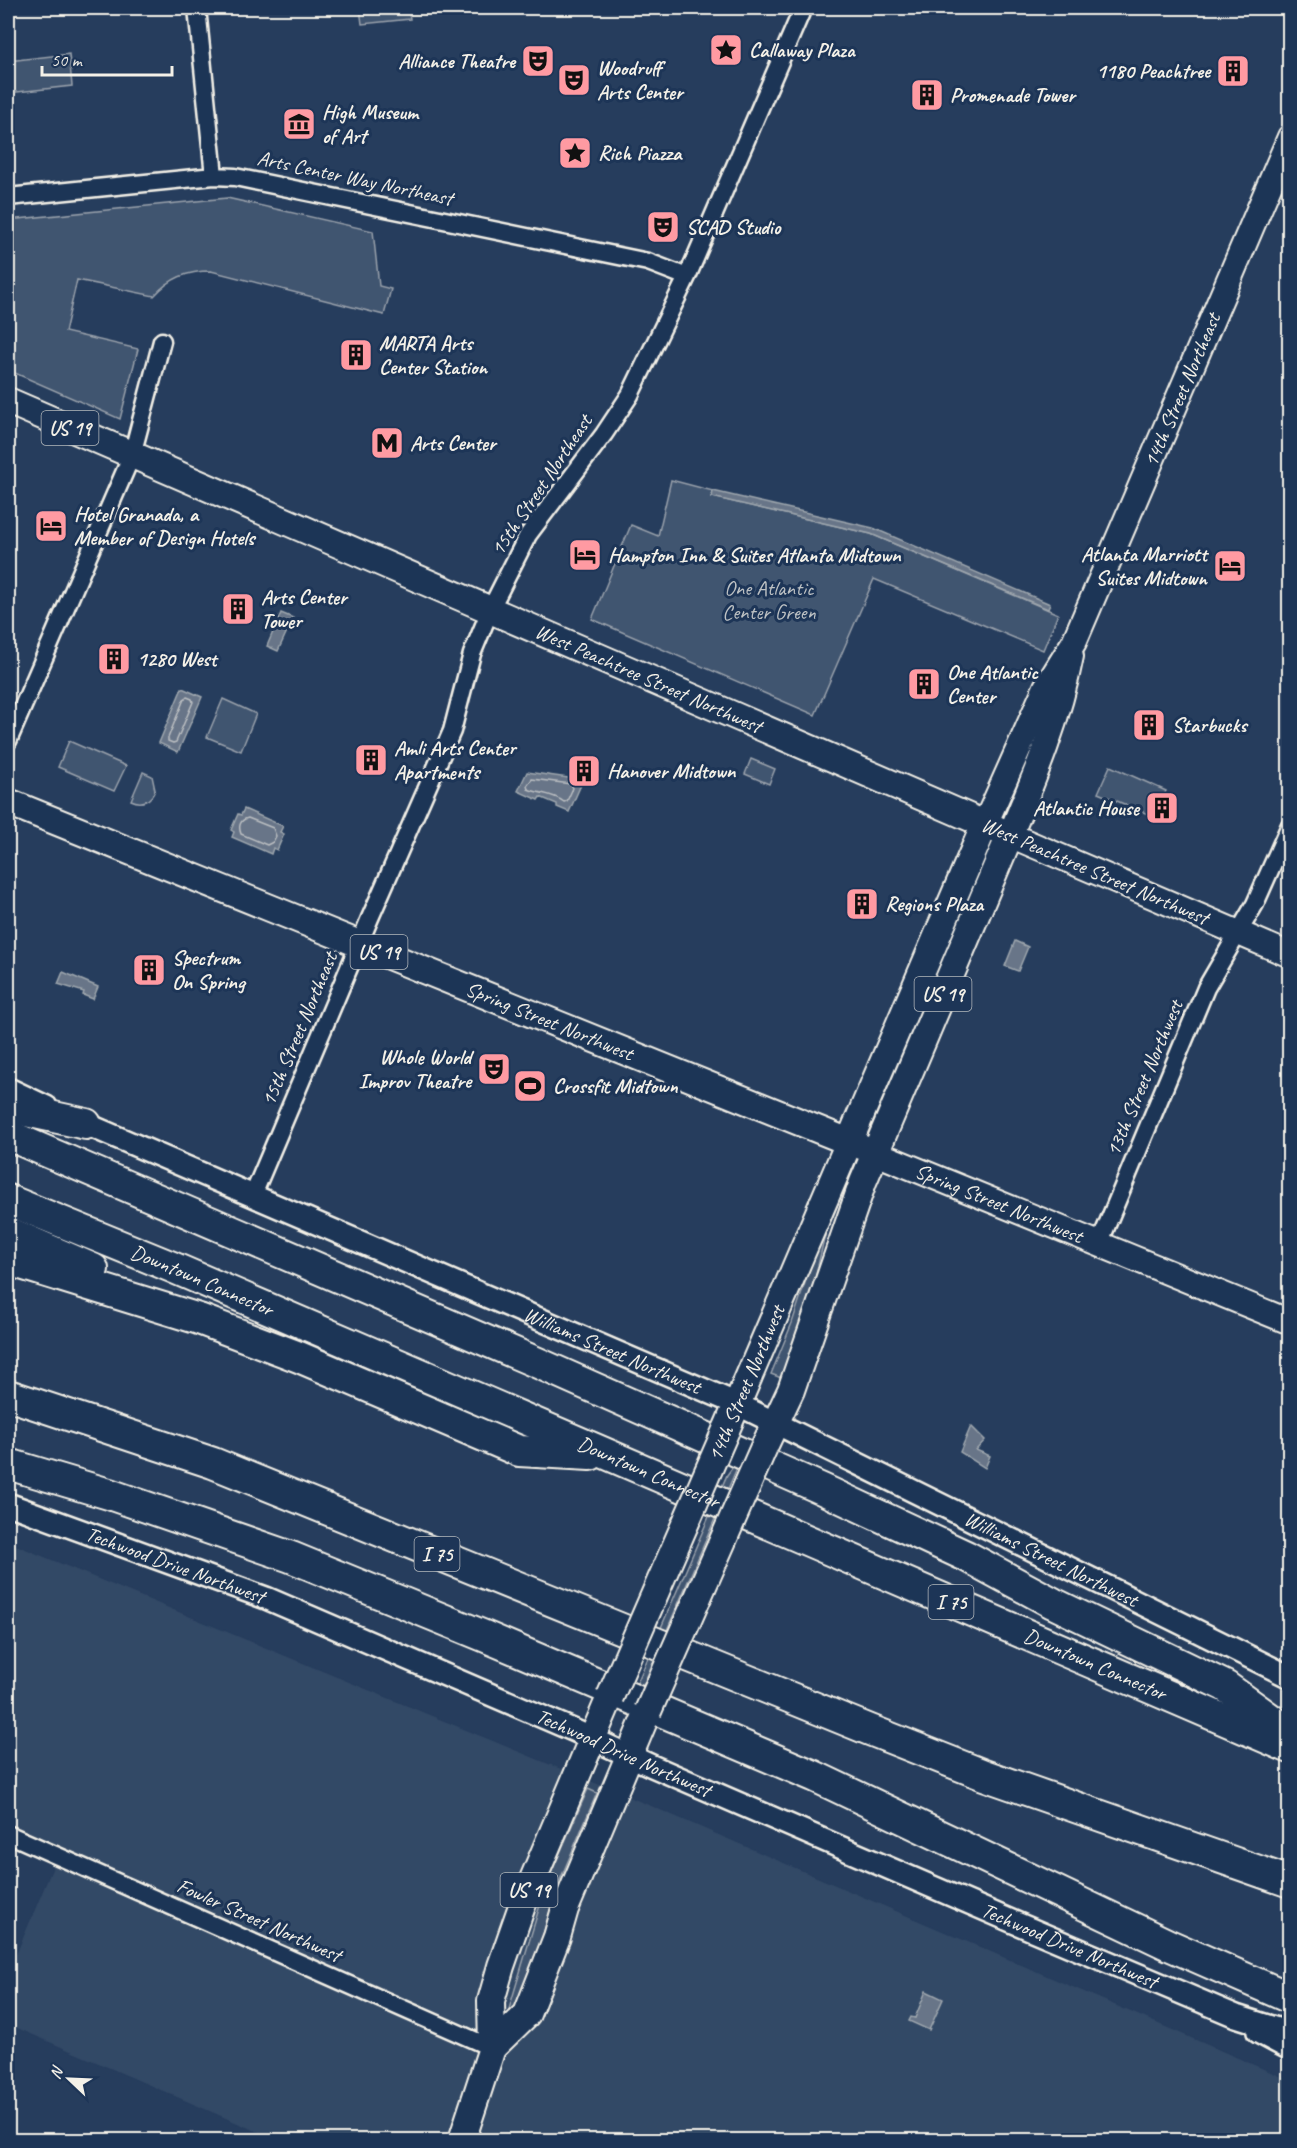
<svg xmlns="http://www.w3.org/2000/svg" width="1297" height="2148" font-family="Caveat,sans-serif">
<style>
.built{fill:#334966}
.green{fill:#40546f;stroke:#9aa2ac;stroke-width:1.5}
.water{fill:#677588;stroke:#9fa7ae;stroke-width:1.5}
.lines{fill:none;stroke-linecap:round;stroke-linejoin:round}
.shore{stroke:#bcbfc2;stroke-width:1.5}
.minor-casing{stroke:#f4f1e8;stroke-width:21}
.tertiary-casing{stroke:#f4f1e8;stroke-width:26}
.secondary-casing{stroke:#f4f1e8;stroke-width:28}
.primary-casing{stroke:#f4f1e8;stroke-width:30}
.motorway-casing{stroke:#f4f1e8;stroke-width:34}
.minor{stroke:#1d3557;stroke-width:16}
.tertiary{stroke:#1d3557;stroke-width:21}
.secondary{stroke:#1d3557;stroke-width:24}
.primary{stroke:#1d3557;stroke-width:26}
.motorway{stroke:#1d3557;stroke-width:30}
.primary-bridge-casing{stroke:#f4f1e8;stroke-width:30;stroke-linecap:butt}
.primary-bridge{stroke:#1d3557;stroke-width:26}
.labels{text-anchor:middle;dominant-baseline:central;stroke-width:6;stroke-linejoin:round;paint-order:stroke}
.shield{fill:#1d3557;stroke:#b4b9bc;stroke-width:1.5}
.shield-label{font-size:20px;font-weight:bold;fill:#f4f1e8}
.poi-label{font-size:21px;font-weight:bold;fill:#f4f1e8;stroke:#1d3557;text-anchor:start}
.street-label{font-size:21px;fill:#f4f1e8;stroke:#1d3557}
.park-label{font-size:21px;fill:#bec2c4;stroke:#1d3557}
</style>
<rect width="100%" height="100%" fill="#263d5d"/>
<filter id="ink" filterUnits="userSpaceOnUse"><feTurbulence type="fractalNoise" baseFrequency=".0167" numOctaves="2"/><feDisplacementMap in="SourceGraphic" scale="12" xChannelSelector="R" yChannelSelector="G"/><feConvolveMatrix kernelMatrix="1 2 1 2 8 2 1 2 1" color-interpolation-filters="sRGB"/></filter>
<g filter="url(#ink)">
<!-- built -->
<path class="built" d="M8,1542L651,1806L1289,2080V2140H277L8,2024V1974L58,1855L8,1833Z"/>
<!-- green -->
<path class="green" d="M360,8H408L410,19L362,24Z
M69,54L72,86L8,93V61Z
M227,198L373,231L379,286L391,289L384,315L211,271C187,271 170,278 154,296L77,280L65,332L138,349L120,419L8,370V220Z
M671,480L713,491L712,497L871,534L1058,614L1043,650L874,579L815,715L592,619L631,525L658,536Z
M223,699L256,714L241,751L207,737Z
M69,741L126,766L114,791L58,767Z
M751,759L775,769L769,784L745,774Z
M1110,766L1166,791L1155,817L1098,793Z
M143,772L152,776L155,790C151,801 142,805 131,800Z
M841,1192V1196L824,1239L804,1328L784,1379L771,1374L792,1323L820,1237Z
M738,1460L740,1461L641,1690L628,1704L727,1475Z
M588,1789L597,1793L557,1887L529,1982L516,2012L512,2013L509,2009L546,1885Z"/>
<!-- water -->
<path class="water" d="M713,491L873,528L1050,604L1048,609L871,534L712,497Z
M281,613L293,618L278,651L267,646Z
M182,688L202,697L178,752L159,743Z
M527,772L583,780L569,812L557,807V804L540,797L538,800L518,791Z
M244,809L283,826L280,832L284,834L277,850L273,848L271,854L232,837L234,832L231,830L238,814L241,815Z
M1015,941L1028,947L1018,971L1005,966Z
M63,972L98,987L93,999L83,995L84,992L58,984Z
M971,1426L985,1440L976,1450L990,1456L985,1468L960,1452Z
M926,1991L943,1999L929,2030L909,2021L911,2017L915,2018Z"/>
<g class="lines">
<!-- shore -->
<path class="shore" d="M187,697L192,699L193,702L176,742L173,743L168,741V738L184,699Z
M532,779L571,784L573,788L567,801L564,802C553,793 540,794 528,789L527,786Z
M248,818L273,828L276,836L273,842L267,845L241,834C238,826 240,820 248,818Z"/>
<defs>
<path id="minor" d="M197,8L214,176
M8,197L214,176L235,177L648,262L687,277
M8,741L132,455L162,341
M8,1086L48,1105
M253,1195L370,918L452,731L472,654L491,608L528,535L604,434L630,395L687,277L803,8
M1099,1244L1206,988L1255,904L1290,825
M8,1834L492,2048"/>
<g id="tertiary">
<path id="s1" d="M86,1124L737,1404L1290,1677"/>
<path id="s2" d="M8,1504L266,1598L573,1730L652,1766L1016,1923L1236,2016L1290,2033"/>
<path d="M1258,2032L1290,2049"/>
</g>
<g id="secondary">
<path d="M1071,656C1059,718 1035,777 1010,835L1290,955"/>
<path id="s3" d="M985,824L1046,687L1074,642L1290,137"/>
<path id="s4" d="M849,1142L1290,1322"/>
</g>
<g id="primary">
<path id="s5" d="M8,401L1010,835L863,1182L791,1390L764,1447"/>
<path id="s6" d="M8,802L849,1142"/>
<path d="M726,1430L985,824"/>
<path d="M492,2048L527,2014L557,1937L565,1909L648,1711"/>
<path d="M462,2140L492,2048L491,2001L501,1966L523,1903L610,1697"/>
</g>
<g id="motorway">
<path d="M8,1107L86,1124"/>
<path d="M8,1135L538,1363L822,1489L966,1556L1053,1603L1225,1686L1290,1733"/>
<path id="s7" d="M8,1200L172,1267L1290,1748"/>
<path d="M8,1232L93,1269"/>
<path d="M8,1260L199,1319L299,1357L519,1451L590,1455"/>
<path d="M8,1395L213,1463L870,1730L984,1775L1290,1882"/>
<path d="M8,1464L109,1494L291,1557L484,1636L814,1776L1169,1945L1290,1998"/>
</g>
</defs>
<!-- minor casing -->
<use href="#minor" class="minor-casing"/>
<!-- tertiary casing -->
<use href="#tertiary" class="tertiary-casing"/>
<!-- secondary casing -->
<use href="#secondary" class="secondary-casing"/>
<!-- primary casing -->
<use href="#primary" class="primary-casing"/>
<!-- motorway casing -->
<use href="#motorway" class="motorway-casing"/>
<!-- minor -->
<use href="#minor" class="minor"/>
<!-- tertiary -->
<use href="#tertiary" class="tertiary"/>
<!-- secondary -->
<use href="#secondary" class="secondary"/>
<!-- primary -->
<use href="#primary" class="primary"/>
<!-- motorway -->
<use href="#motorway" class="motorway"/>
<defs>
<path id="primary-bridge" d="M610,1697L726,1430
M648,1711L764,1447"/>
</defs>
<!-- primary-bridge casing -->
<use href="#primary-bridge" class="primary-bridge-casing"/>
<!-- primary-bridge -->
<use href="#primary-bridge" class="primary-bridge"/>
</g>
</g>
<!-- icons -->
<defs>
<symbol id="sight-square" viewBox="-11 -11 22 22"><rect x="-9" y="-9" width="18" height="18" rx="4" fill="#ff9aa2" stroke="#1d3557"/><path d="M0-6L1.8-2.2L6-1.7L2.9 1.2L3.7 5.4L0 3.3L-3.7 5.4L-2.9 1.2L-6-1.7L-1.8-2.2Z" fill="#111"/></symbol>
<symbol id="theatre-square" viewBox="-11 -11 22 22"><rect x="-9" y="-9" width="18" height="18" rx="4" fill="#ff9aa2" stroke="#1d3557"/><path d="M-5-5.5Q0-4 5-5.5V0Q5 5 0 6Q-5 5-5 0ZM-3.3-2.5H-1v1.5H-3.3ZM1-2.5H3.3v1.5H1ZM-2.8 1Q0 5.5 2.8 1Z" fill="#111"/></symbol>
<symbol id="building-square" viewBox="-11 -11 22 22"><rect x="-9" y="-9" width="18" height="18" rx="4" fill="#ff9aa2" stroke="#1d3557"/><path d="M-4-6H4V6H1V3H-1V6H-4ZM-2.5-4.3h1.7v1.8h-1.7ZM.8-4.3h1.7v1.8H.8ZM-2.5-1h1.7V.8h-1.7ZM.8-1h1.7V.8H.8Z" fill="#111"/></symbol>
<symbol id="museum-square" viewBox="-11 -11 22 22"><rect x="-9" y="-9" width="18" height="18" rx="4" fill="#ff9aa2" stroke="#1d3557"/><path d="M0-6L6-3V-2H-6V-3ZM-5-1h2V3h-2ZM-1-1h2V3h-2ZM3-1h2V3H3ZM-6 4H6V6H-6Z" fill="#111"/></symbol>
<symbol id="metro-square" viewBox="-11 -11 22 22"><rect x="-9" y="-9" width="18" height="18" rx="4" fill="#ff9aa2" stroke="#1d3557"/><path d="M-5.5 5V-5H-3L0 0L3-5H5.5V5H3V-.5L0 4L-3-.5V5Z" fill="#111"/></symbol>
<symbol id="hotel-square" viewBox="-11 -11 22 22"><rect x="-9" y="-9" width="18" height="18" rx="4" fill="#ff9aa2" stroke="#1d3557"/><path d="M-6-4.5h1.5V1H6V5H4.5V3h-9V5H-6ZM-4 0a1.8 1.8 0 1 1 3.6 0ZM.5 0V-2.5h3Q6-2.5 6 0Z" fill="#111"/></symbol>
<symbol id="stadium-square" viewBox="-11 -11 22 22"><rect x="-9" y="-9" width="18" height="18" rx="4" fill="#ff9aa2" stroke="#1d3557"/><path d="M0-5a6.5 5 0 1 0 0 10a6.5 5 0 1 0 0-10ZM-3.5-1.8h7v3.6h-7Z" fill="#111"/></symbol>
</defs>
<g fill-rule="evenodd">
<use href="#sight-square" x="707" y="31" width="38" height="38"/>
<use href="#theatre-square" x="519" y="42" width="38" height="38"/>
<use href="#building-square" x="1214" y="52" width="38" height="38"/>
<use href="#theatre-square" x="555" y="61" width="38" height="38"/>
<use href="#building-square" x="908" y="76" width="38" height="38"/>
<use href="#museum-square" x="280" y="105" width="38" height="38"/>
<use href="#sight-square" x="556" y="134" width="38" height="38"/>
<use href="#theatre-square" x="644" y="208" width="38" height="38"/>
<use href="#building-square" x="337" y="336" width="38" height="38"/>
<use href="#metro-square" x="368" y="424" width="38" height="38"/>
<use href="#hotel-square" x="32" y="507" width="38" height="38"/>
<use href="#hotel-square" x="566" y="536" width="38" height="38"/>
<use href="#hotel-square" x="1211" y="547" width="38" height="38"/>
<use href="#building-square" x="219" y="590" width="38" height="38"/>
<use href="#building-square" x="95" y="640" width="38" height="38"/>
<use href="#building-square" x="905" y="665" width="38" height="38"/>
<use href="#building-square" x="1130" y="706" width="38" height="38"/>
<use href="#building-square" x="352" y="741" width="38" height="38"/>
<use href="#building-square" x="565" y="752" width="38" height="38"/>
<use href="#building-square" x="1143" y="789" width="38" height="38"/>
<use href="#building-square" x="843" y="885" width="38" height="38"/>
<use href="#building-square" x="130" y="951" width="38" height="38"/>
<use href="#theatre-square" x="475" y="1050" width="38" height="38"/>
<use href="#stadium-square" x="511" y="1067" width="38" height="38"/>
</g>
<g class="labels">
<!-- shield labels -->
<g class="shield">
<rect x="41.5" y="411" width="57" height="34" rx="4.5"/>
<rect x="350.5" y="935" width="57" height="34" rx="4.5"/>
<rect x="914.5" y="977" width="57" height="34" rx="4.5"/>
<rect x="414.5" y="1537" width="45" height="34" rx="4.5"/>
<rect x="928.5" y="1585" width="45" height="34" rx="4.5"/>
<rect x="500.5" y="1873" width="57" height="34" rx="4.5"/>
</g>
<g class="shield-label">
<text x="70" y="428">US 19</text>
<text x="379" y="952">US 19</text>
<text x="943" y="994">US 19</text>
<text x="437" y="1554">I 75</text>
<text x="951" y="1602">I 75</text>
<text x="529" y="1890">US 19</text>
</g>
<!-- poi labels -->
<g class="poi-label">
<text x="749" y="50">Callaway Plaza</text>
<text x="515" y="61" text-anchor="end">Alliance Theatre</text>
<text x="597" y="68">Woodruff<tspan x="597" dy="24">Arts Center</tspan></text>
<text x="1210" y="71" text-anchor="end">1180 Peachtree</text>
<text x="950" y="95">Promenade Tower</text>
<text x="322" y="112">High Museum<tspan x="322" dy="24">of Art</tspan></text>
<text x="598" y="153">Rich Piazza</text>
<text x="686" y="227">SCAD Studio</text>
<text x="379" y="343">MARTA Arts<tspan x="379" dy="24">Center Station</tspan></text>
<text x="410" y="443">Arts Center</text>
<text x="74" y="514">Hotel Granada, a<tspan x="74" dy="24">Member of Design Hotels</tspan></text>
<text x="1207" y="554" text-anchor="end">Atlanta Marriott<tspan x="1207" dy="24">Suites Midtown</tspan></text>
<text x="608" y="555">Hampton Inn &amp; Suites Atlanta Midtown</text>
<text x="261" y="597">Arts Center<tspan x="261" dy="24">Tower</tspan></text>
<text x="137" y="659">1280 West</text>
<text x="947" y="672">One Atlantic<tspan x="947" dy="24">Center</tspan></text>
<text x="1172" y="725">Starbucks</text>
<text x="394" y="748">Amli Arts Center<tspan x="394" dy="24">Apartments</tspan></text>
<text x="607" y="771">Hanover Midtown</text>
<text x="1139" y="808" text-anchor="end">Atlantic House</text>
<text x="885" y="904">Regions Plaza</text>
<text x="172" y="958">Spectrum<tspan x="172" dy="24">On Spring</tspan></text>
<text x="471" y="1057" text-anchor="end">Whole World<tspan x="471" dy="24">Improv Theatre</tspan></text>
<text x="553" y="1086">Crossfit Midtown</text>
</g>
<!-- street labels -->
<g class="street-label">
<text transform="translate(355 178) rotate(12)">Arts Center Way Northeast</text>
<text stroke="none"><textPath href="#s3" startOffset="477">14th Street Northeast</textPath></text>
<text transform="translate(541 485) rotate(-56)">15th Street Northeast</text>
<text stroke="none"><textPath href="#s5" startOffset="698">West Peachtree Street Northwest</textPath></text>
<text transform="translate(1095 871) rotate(23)">West Peachtree Street Northwest</text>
<text stroke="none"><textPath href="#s6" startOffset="584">Spring Street Northwest</textPath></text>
<text transform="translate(299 1029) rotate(-67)">15th Street Northeast</text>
<text transform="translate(1144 1078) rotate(-67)">13th Street Northwest</text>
<text stroke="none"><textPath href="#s4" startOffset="162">Spring Street Northwest</textPath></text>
<text stroke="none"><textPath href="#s7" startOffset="210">Downtown Connector</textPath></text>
<text stroke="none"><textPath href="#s1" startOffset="573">Williams Street Northwest</textPath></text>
<text transform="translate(746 1383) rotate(-67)">14th Street Northwest</text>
<text stroke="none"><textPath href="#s7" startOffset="696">Downtown Connector</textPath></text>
<text stroke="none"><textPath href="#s1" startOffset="1059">Williams Street Northwest</textPath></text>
<text stroke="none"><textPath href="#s2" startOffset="178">Techwood Drive Northwest</textPath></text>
<text stroke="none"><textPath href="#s7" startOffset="1182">Downtown Connector</textPath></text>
<text stroke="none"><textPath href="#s2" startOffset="664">Techwood Drive Northwest</textPath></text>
<text transform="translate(259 1920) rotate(24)">Fowler Street Northwest</text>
<text stroke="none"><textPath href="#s2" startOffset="1150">Techwood Drive Northwest</textPath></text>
</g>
<!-- park labels -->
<g class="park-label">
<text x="769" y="588">One Atlantic<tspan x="769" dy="24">Center Green</tspan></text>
</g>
</g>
<!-- margin -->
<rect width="1297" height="2148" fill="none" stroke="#1d3557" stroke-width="30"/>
<rect x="15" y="15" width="1267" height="2118" fill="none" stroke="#f4f1e8" stroke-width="2" filter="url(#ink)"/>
<!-- north arrow -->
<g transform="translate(69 2079) rotate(293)" stroke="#1d3557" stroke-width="4.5" paint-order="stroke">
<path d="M0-4.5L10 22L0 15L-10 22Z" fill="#f4f1e8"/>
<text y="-9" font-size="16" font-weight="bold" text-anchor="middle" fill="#f4f1e8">N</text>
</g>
<!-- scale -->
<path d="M42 66v9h130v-9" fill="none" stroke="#f4f1e8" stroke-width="3"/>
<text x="51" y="66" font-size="18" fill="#f4f1e8" stroke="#1d3557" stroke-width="4.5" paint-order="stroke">50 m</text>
</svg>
